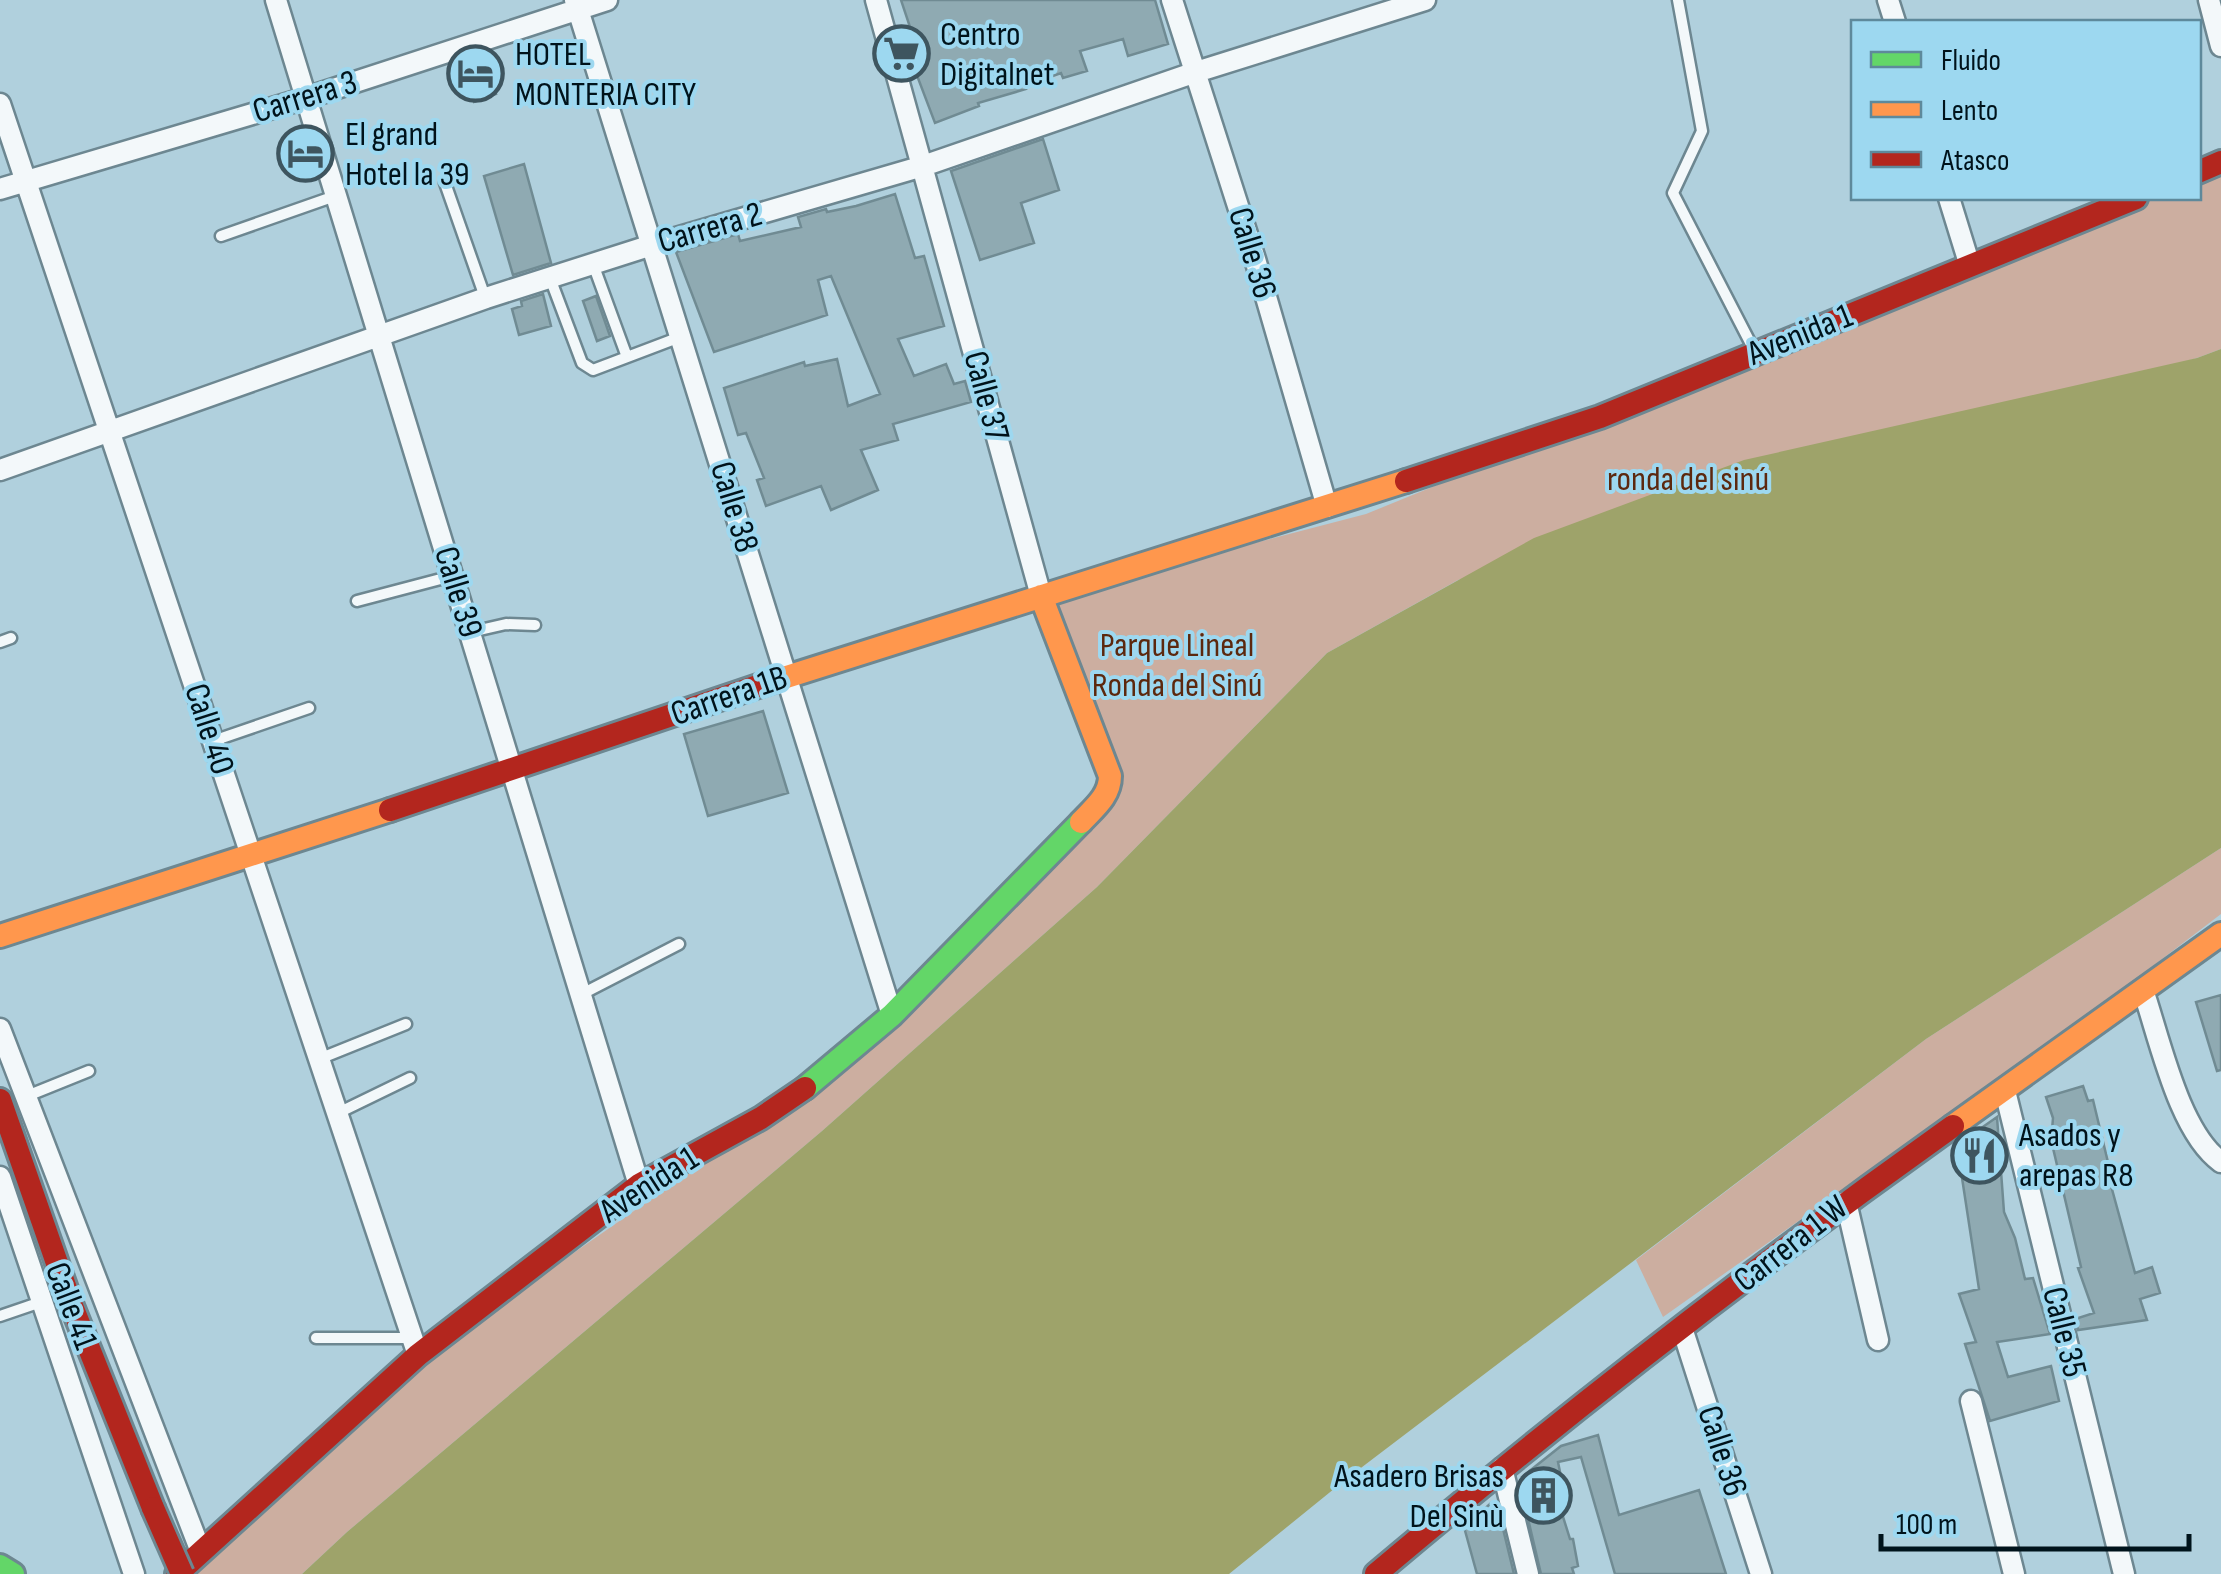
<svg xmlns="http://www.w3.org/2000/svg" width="2221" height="1574" font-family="'Sofia Sans Condensed',sans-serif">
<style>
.green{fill:#ccaea0}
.water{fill:#9ea36a}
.building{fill:#8faab2;stroke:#708b93;stroke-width:2.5}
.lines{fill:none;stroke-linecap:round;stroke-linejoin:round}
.lane-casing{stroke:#6d8791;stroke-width:15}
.street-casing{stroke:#6d8791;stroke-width:25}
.fast-casing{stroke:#6d8791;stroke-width:28}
.slow-casing{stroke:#6d8791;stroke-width:28}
.jam-casing{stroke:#6d8791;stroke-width:28}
.lane{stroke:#f3f8fa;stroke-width:10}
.street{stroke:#f3f8fa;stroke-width:20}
.fast{stroke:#63d668;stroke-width:22}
.slow{stroke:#ff974d;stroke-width:22}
.jam{stroke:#b3261e;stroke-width:22}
.jam-bridge-casing{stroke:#6d8791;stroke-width:28;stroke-linecap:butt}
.jam-bridge{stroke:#b3261e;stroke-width:22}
.labels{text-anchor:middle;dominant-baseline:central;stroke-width:8;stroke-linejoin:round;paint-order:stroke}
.poi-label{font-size:35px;fill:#00131b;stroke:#9dd8f0;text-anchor:start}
.street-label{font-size:35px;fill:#00131b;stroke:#9dd8f0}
.park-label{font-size:35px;fill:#5c280e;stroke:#9dd8f0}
</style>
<rect width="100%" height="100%" fill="#b0d0dd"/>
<!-- green -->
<path class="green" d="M2221,164V349L2197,358L1458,580L1327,653L1097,887L822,1131L347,1532L302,1574H193L424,1357L795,1099L1114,792L1046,597L1366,514L2142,198H2198L2199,173Z
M2221,848V914L2077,1024L1663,1317L1636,1260L1926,1039Z"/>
<!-- water -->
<path class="water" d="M2221,349V848L1926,1039L1345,1480L1229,1574H302L347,1532L822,1131L1097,887L1327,653L1534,538L1744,460L2197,358Z"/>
<!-- building -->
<path class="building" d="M901,0H1155L1168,44L1128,56L1123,39L1080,51L1087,71L1063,78L1061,73L1025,86L1026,89L978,103L979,106L935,123L910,57L919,54Z
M483,55L496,94L474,102L460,62Z
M1043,139L1059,190L1021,203L1034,243L980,260L951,171Z
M524,164L551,263L513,275L484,176Z
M895,194L915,258L924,256L944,326L898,339L914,376L946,364L954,384L965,381L971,402L893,424L898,440L861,450L878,490L831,510L821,486L766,506L757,480L764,478L746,433L738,435L724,388L804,362L805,366L837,359L848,406L880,394L831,276L818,280L827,315L714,352L676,252L738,234L740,241L801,227L798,217L826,209L827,212L856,206Z
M543,294L551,326L519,335L512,309L522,306L521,301Z
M596,296L610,336L597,341L583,301Z
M763,711L788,793L708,816L684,734Z
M2221,995V1070L2217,1071L2196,1002Z
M2083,1086L2088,1101L2093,1100L2112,1179L2110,1182L2135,1273L2152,1267L2160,1293L2140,1299L2147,1320L2078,1330L2075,1319L2094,1313L2078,1268L2081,1267L2049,1131L2052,1130L2053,1118L2046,1097Z
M1997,1117L2004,1212L2015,1238L2025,1279L2033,1278L2050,1334L1997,1342L2008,1377L2051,1366L2059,1401L1990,1421L1965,1344L1976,1342L1959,1294L1979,1289L1957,1145Z
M1598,1435L1619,1515L1699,1490L1726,1574H1615L1581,1457L1558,1462L1566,1502L1559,1504L1570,1539H1573L1578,1566L1572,1568L1574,1574H1541L1521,1489L1527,1485L1522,1477L1561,1446Z
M1491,1503L1497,1504L1514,1574H1477L1464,1527Z"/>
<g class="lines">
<defs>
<path id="lane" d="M1678,0L1702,131L1673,193L1753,348
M445,183L485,297
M221,236L335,196
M593,264L627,357
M550,278L582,363L593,370L680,337
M357,601L452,576
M471,632L506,624L535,625
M0,642L11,638
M213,741L309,708
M582,994L679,944
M319,1059L406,1024
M27,1096L89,1071
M338,1113L410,1078
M0,1316L41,1302
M316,1338H411"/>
<path id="street" d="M276,0L639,1185
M575,0L892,1015
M876,0L1041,596
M1172,0L1255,259L1327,507
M1888,0L1895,22
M2209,0L2221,46
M0,104L418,1355
M0,189L306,98L607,0
M1949,198L1970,266
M0,470L486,298L652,245L923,166L1193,73L1425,0
M2143,990C2160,1040 2179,1132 2221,1162
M0,1029L201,1552
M2005,1091L2124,1574
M0,1177L134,1574
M1846,1202L1878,1340
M1682,1328L1761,1574
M1971,1401L2014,1574
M1502,1468L1528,1574"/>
<path id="fast" d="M805,1088L892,1015L1081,822
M0,1566L13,1574"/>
<path id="slow" d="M1041,596L1110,776C1110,796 1094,808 1081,822
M761,685L1406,481
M0,936L390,810
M1953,1126L2221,934"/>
<path id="jam" d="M2198,172L2221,162
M1406,481L1600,417L2136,198
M390,810L761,685
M0,1100L72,1306L153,1508
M177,1574L418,1355L639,1185L761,1118L805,1088
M1376,1574C1562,1417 1755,1267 1953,1126"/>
</defs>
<!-- lane casing -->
<use href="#lane" class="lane-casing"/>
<!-- street casing -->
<use href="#street" class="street-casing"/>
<!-- fast casing -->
<use href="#fast" class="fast-casing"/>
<!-- slow casing -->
<use href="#slow" class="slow-casing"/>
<!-- jam casing -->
<use href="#jam" class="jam-casing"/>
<!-- lane -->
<use href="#lane" class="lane"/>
<!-- street -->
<use href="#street" class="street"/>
<!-- fast -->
<use href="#fast" class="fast"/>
<!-- slow -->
<use href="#slow" class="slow"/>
<!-- jam -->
<use href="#jam" class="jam"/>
<defs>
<path id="jam-bridge" d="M153,1508L182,1574"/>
</defs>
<!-- jam-bridge casing -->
<use href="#jam-bridge" class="jam-bridge-casing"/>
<!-- jam-bridge -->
<use href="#jam-bridge" class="jam-bridge"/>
</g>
<!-- icons -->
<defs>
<symbol id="supermarket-ring" viewBox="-11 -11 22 22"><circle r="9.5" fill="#9dd8f0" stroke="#3e555f" stroke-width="1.5"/><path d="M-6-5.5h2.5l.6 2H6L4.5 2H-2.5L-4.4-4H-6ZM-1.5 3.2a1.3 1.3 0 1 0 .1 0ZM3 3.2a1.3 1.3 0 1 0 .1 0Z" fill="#3e555f"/></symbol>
<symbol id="hotel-ring" viewBox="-11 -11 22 22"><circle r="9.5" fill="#9dd8f0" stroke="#3e555f" stroke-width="1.5"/><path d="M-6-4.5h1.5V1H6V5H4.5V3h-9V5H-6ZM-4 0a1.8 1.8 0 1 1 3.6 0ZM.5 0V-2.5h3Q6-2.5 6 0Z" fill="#3e555f"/></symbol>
<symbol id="restaurant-ring" viewBox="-11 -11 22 22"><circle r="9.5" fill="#9dd8f0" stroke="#3e555f" stroke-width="1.5"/><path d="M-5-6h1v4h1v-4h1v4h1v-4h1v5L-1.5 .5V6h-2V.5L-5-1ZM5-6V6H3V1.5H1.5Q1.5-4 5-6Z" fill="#3e555f"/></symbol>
<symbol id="building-ring" viewBox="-11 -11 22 22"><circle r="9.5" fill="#9dd8f0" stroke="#3e555f" stroke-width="1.5"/><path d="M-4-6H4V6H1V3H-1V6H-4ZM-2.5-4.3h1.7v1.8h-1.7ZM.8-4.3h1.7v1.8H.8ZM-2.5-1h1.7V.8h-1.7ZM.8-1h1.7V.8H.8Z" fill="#3e555f"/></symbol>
</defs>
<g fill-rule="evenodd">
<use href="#supermarket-ring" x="870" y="22" width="63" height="63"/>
<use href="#hotel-ring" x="444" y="42" width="63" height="63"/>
<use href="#hotel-ring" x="274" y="122" width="63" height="63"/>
<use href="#restaurant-ring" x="1948" y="1124" width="63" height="63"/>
<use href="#building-ring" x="1512" y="1464" width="63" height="63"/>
</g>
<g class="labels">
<!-- poi labels -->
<g class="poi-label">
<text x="940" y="34">Centro<tspan x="940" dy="40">Digitalnet</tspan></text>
<text x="515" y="54">HOTEL<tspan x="515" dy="40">MONTERIA CITY</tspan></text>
<text x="345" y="134">El grand<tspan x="345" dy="40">Hotel la 39</tspan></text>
<text x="2019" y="1135">Asados y<tspan x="2019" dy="40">arepas R8</tspan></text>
<text x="1504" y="1476" text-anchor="end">Asadero Brisas<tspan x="1504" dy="40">Del Sinù</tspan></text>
</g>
<!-- street labels -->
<g class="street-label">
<text transform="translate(305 97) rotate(-17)">Carrera 3</text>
<text transform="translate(710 228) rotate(-16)">Carrera 2</text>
<text transform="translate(1252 253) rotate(73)">Calle 36</text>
<text transform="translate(1800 335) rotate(-22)">Avenida 1</text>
<text transform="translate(986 396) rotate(75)">Calle 37</text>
<text transform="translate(734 507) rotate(73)">Calle 38</text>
<text transform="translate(458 592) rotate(73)">Calle 39</text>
<text transform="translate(729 696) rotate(-19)">Carrera 1B</text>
<text transform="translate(209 729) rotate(72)">Calle 40</text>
<text transform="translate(649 1185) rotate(-33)">Avenida 1</text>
<text transform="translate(1791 1244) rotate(-38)">Carrera 1 W</text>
<text transform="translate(71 1306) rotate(69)">Calle 41</text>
<text transform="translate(2064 1332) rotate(76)">Calle 35</text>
<text transform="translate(1722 1451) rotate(72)">Calle 36</text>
</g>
<!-- park labels -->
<g class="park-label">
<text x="1688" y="479">ronda del sinú</text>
<text x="1177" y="645">Parque Lineal<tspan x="1177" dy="40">Ronda del Sinú</tspan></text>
</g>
</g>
<!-- legend -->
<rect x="1851" y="20" width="350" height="180" fill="#9dd8f0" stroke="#5e899b" stroke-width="2.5"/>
<rect x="1871" y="52" width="50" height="15" fill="#63d668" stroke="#5e899b" stroke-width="2.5"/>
<text x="1941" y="70" font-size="30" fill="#00131b">Fluido</text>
<rect x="1871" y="102" width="50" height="15" fill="#ff974d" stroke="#5e899b" stroke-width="2.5"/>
<text x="1941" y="120" font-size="30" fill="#00131b">Lento</text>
<rect x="1871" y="152" width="50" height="15" fill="#b3261e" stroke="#5e899b" stroke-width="2.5"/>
<text x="1941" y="170" font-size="30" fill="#00131b">Atasco</text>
<!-- scale -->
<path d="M1881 1534v15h308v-15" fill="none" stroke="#00131b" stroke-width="5"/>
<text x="1896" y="1534" font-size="30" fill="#00131b" stroke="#9dd8f0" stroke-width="8" paint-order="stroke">100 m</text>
</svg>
